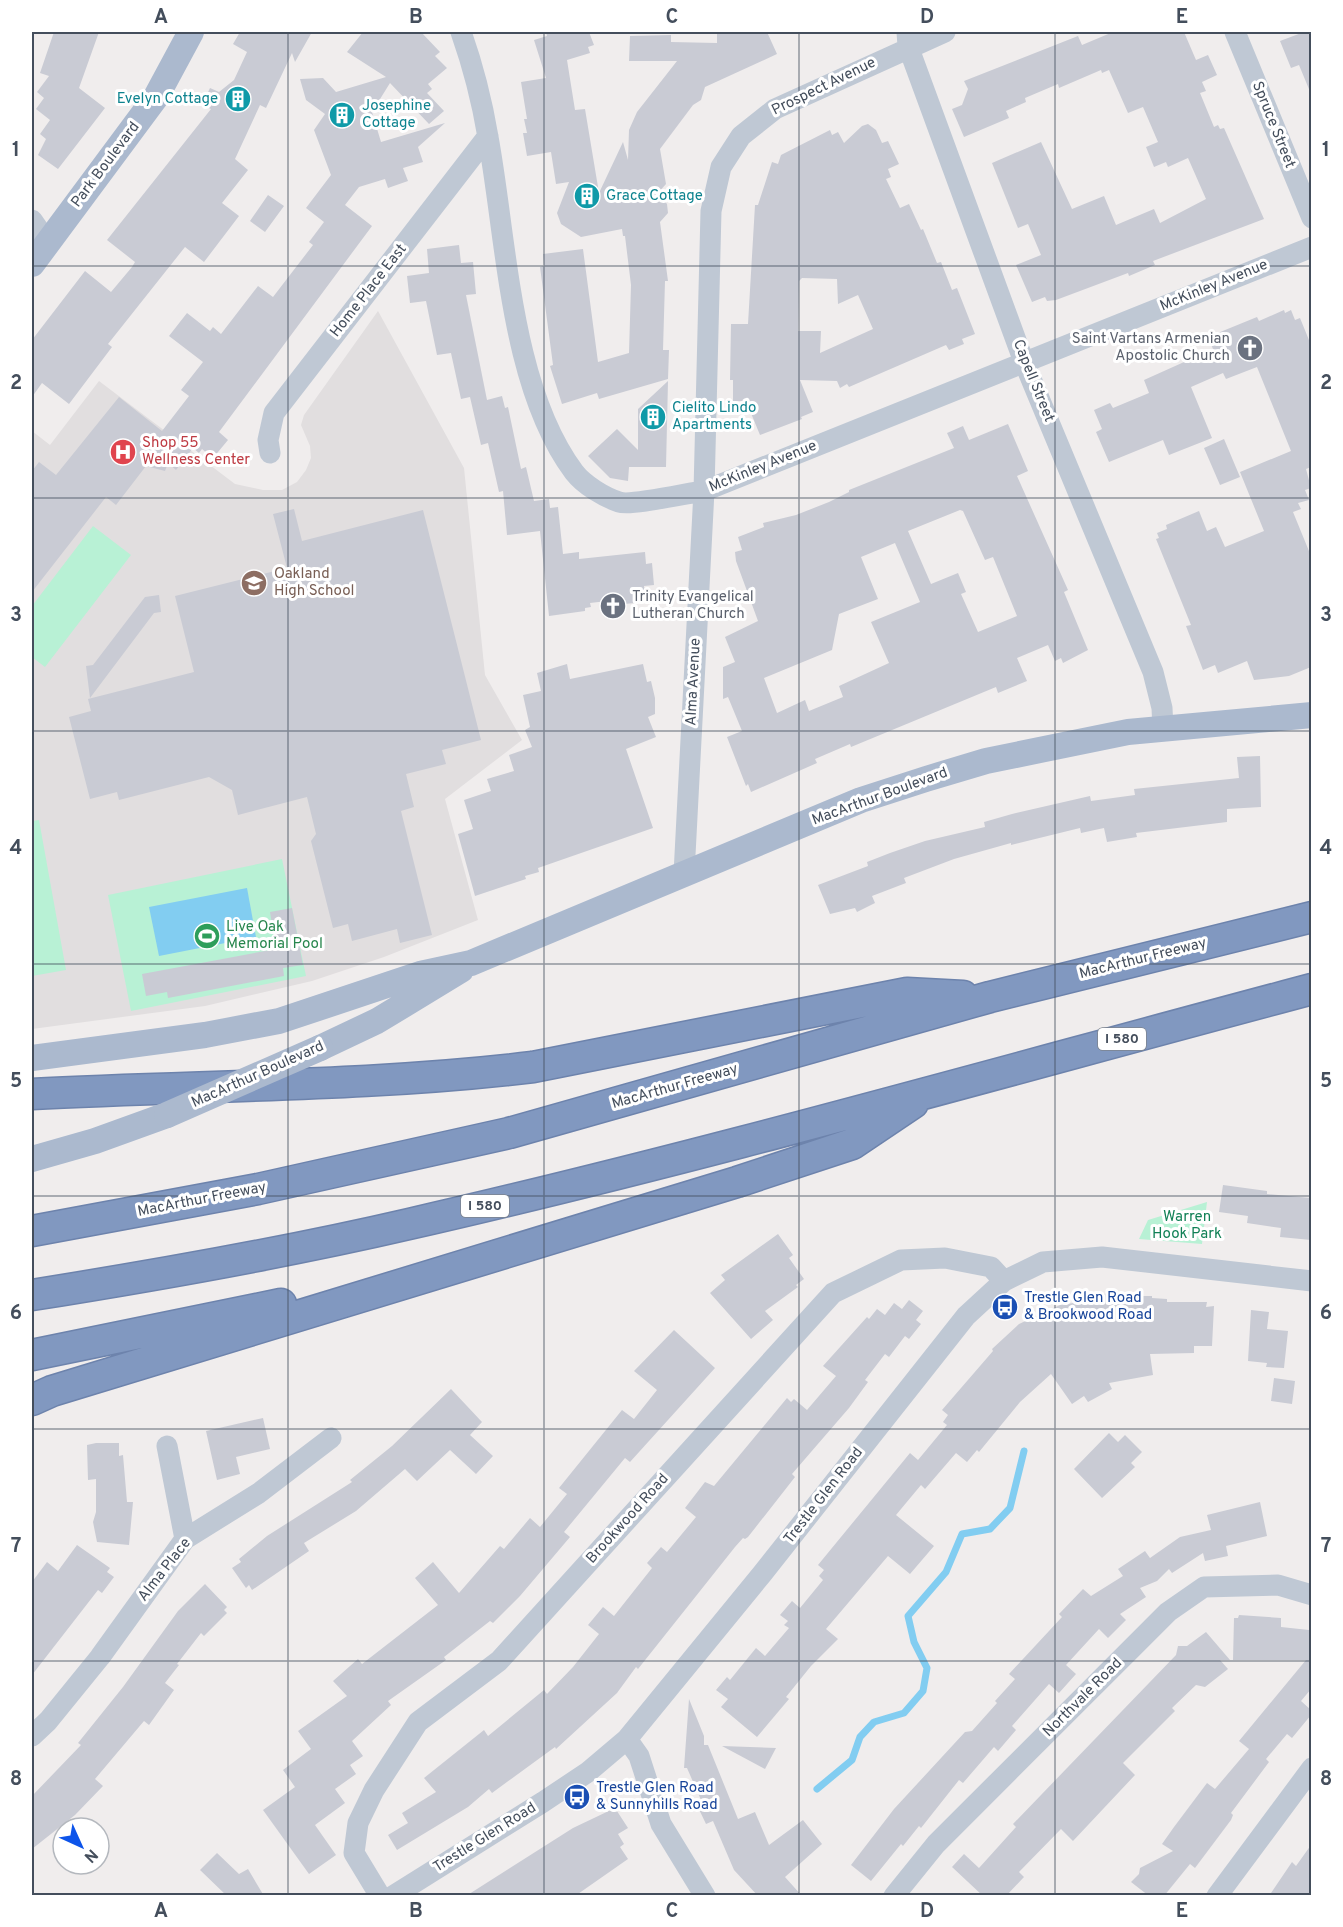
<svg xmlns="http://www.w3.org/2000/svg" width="1343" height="1927" font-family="Overpass,sans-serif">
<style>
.education{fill:#e1dedf}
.green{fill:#b8f1d5}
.water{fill:#82cdf1}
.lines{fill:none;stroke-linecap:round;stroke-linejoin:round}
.stream{stroke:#82cdf1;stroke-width:7}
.building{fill:#c9cbd4;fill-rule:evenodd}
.highway-casing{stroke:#6d83ac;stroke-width:33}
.minor{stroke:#bfc8d4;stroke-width:21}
.major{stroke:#abb9ce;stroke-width:26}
.highway{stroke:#8198c0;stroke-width:30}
.major-bridge{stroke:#abb9ce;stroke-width:26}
.grid{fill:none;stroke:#444e5c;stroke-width:1.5;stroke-opacity:0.55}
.labels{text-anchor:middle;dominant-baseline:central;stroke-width:6;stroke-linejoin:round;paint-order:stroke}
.shield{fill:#fff;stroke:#7c838d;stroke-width:1.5}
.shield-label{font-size:14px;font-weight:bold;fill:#444e5c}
.street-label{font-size:15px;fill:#444e5c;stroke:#fff}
.culture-label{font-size:15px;fill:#0d838f;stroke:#fff;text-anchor:start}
.worship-label{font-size:15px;fill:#5b616d;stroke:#fff;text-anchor:end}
.health-label{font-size:15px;fill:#be3a42;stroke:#fff;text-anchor:start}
.education-label{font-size:15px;fill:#785e54;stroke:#fff;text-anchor:start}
.leisure-label{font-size:15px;fill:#27864d;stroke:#fff;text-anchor:start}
.park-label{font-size:15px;fill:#118156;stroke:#fff}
.transit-label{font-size:15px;fill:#164399;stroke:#fff;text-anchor:start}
.neatline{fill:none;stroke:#444e5c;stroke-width:2}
.grid-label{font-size:20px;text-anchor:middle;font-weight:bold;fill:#444e5c}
</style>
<rect width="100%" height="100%" fill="#f0eded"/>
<!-- education -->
<path class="education" d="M378,311L464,468L485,675L522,740L445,799L478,920L384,957L312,981L205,1006L32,1029V431L50,445L99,381L235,484L263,490H282L297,482L306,470L311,458L310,446L301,425L304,415Z"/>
<!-- green -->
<path class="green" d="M93,526L131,555L45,667L32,657V606Z
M39,820L66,970L32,976V821Z
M282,859L306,976L131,1011L108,895Z
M1207,1202L1202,1244L1139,1239L1148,1220Z"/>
<!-- water -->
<path class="water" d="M247,888L256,937L159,956L149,907Z"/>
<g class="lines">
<!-- stream -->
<path class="stream" d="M817,1789L852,1760L860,1737L874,1722L904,1713L923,1691L927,1668L914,1642L908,1616L946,1572L962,1534L990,1529L1010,1508L1024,1451"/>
</g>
<!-- building -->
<path class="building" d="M54,32H99L79,88L105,108L58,169L38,155L46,139L40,134L50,120L36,109L44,98L37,92L49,76L40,73Z
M240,32H312L295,62L292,53L266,108L260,105L235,159L248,170L222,203L239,216L204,262L185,247L108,344L112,347L69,404L42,383L32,397V340L85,271L111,292L132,267L135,262L107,240L211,109L202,105L210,88L219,92L234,80L247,52L233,44Z
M363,32H421L440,52L435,56L447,68L428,84L432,89L427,93L444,111L429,124L390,83L372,112L381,142L445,123L418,147L423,162L403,168L408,181L388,188L385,179L359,187L345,205L372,226L219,432L228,440L213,458L202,449L199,453L193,448L176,470L168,463L165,471L146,466L116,505L106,497L32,592V471L39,462L56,475L119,397L162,431L189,396L181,390L203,362L169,336L187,313L210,331L213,327L221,334L258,286L273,297L313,245L309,242L324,222L306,208L331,175L314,130L325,114L306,100L300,79L323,78L336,92L386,77L347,52Z
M546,32H589L594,45L588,47L590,53L567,60L575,110L585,109L599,193L623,142L628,160L629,130L637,112L677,61H629L630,36L671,35V42L717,43V32H767L777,54L705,87L701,100L693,105L660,149L666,184L658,193L667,204L668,213L660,222L668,281H665L663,350H669L668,379L599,399L597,393L562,404L550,366L553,365L540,267L544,266L543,254L583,249L598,362L629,353L631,285L625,236H623L622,229L581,237L561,224L557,213L569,182L556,184L551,152L527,156L523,133H527L524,119H527L521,82L546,78L534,40L547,36Z
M1113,32H1184L1196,60L1208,55L1217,75L1202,82L1206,91L1200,93L1214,127L1218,125L1220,129L1224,128L1264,219L1153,261L1155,265L1129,276L1128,273L1056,300L1047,301L1045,297L1032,302L1016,265L1041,255L1028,224L1018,228L992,163L1041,142L1072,209L1104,196L1116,225L1154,209L1160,223L1206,199L1188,158L1168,167L1166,162L1154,167L1146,147L1158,142L1143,107L1128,113L1109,70L1102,73L1101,70L1059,88L1058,84L1025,98L1026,102L1006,111L1009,118L964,137L952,109L962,105L968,89L964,81L1078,36L1082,45Z
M1304,32H1311V94L1299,65L1291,68L1280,41Z
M868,124L876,130L882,143L888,141L899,164L888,169L891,177L886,179L900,208L909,204L921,230L923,229L937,263L941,262L952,290L957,288L975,334L962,339L964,344L949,350L946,345L849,387L847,384L840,388L837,381L800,380L813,412L801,417L802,419L760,435L746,401H733V380H730L731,324H748L755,205H758L772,162L778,164L781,155L830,130L832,135L838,132L844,143L862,126ZM802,278L837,279L838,304L858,295L873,329L820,353L821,331H798L799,281Z
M268,195L284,206L265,232L250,221Z
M459,245L461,263L473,262L476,294L466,295L487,400L502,396L505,408L508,407L521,469L526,467L534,501L549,499L550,508L558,507L563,554L579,552V559L645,552L646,564L652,563L654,585L644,586L646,602L624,604V599L590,603L591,607L585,608V611L549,616L540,531L507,535L503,491L499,492L488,443L481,445L470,397L461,399L451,353L437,355L426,301L410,303L407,276L429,273L427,249Z
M1284,310L1285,313L1291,310L1295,320L1300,318L1311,345V467L1306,469L1311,488L1305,490L1309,500L1298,503L1301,509L1293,512L1311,556V667L1289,676L1254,680L1247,661L1218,673L1215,665L1203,670L1186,626L1191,625L1156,539L1159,538L1157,533L1167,529L1166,525L1199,511L1207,531L1216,527L1225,547L1264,531L1240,472L1291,451L1257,367L1226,379L1223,373L1191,387L1212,438L1169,455L1163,440L1109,462L1096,432L1102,429L1094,410L1110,403L1113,408L1149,393L1144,380L1213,349L1208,337L1257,317L1259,321Z
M668,381L666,467H629L628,481L610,478L588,456L617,429L638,450V409Z
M1008,424L1028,471L1017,476L1068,590L1064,592L1088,650L1063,663L1061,658L1055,661L1048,645L1017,658L1027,681L998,693L996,687L851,747L850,744L815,759L817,763L751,792L748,784L746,786L727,737L742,731L728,697L723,699V667L735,662L725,637L758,621L736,561L735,552L742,550L738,537L764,527L763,523L796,515L829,502L849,492V490L954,448L947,433L963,426L969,440ZM960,510L963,511L985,560L993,557L1017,616L978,632L961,594L966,592L958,573L931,584L908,531ZM895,543L920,602L871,622L889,663L839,686L843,697L809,711L805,700L777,713L764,678L832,650L839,614L878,599L861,557Z
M1224,439L1240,477L1220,485L1204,448Z
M294,509L302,541L423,510L481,740L442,750L446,764L406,774L414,807L401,811L432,935L400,943L397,929L352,941L348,924L333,928L311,841L316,834L307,797L238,815L232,790L209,777L119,800L117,792L90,799L69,717L91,711L88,699L194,672L175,596L287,568L273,514Z
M159,595L161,612L154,613L90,698L86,666L93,665L145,597Z
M567,664L570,679L643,664L647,682L651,681L655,698V714L648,717L656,737L626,749L653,828L538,868L539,872L525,876L526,879L475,896L458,834L473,829L464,800L491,791L487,779L514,771L509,755L532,747L525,730L530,727L523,695L541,691L537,673Z
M1260,756L1261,807L1227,809V822L1136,833L1137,837L1107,842L1104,828L1081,833L1080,828L1011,845V843L954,859L904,878L906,883L872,896L875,903L857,912L855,908L830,914L818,885L868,866L867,862L890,853L925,841L985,827L984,822L1012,814L1090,796L1091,801L1135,795L1134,789L1239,778L1237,757Z
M292,908L303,965L283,968L284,976L168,998L167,992L146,996L142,974L276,949L270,912Z
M1223,1185L1267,1191V1194L1311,1198V1240L1280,1237L1281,1228L1247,1223L1248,1216L1219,1212Z
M778,1234L793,1255L789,1258L804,1279L796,1285L798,1287L765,1311L773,1320L751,1339L710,1293L725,1280L721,1275Z
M1107,1293L1108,1296H1152V1298L1167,1299V1302H1207L1206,1307L1214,1306L1212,1346H1194V1353L1150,1354L1153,1375L1109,1383L1112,1389L1088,1402L1084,1396L1072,1404L1051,1374L1020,1402L979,1452L977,1450L967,1462L956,1453L925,1489L921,1485L896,1515L934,1546L910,1574L888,1556L826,1629L838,1639L811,1666L786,1697L789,1699L757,1737L721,1707L728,1699L716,1690L727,1677L730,1680L756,1648L765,1656L789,1628L784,1625L788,1621L780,1615L792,1601L800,1608L823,1580L819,1576L824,1570L818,1565L910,1453L918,1460L947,1425L943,1422L948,1415L942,1410L993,1351L992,1349L1019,1324L1060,1305L1080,1302Z
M909,1300L923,1311L916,1320L921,1324L909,1339L905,1336L889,1357L885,1354L865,1380L868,1382L849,1408L792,1474L795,1477L748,1537L745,1539L743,1538L735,1547L638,1669L636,1667L617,1693L556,1749L555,1747L492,1793L489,1789L468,1807L397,1850L388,1835L408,1823L402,1813L436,1792L424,1778L484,1730L488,1736L544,1690L547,1694L573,1667L599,1634L588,1625L603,1607L614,1616L652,1568L647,1563L661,1547L667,1552L696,1517L685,1508L705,1482L714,1486L787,1398L791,1402L794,1399L807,1410L836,1376L823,1366L867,1317L869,1319L877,1309L885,1315L894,1303L902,1309Z
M1251,1310L1269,1312L1267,1329L1288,1331L1284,1368L1266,1367L1267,1363L1248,1361Z
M674,1330L715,1368L630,1462L625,1458L564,1532L570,1537L520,1596L493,1623L490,1621L444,1657L446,1660L388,1701L391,1705L352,1741L363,1756L350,1765L356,1774L335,1789L345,1803L315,1825L336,1855L309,1874L263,1810L295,1787L283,1770L311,1749L298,1731L347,1696L333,1681L358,1659L362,1664L438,1605L415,1578L433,1562L459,1593L500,1546L504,1549L530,1518L540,1527L567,1494L559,1488L622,1410L634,1419L657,1390L634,1371Z
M1274,1378L1295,1381L1292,1404L1271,1401Z
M451,1389L482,1422L470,1435L493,1456L476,1474L450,1450L417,1481L405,1469L356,1511L304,1543L309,1551L252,1590L249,1585L246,1588L232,1568L241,1562L239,1559L267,1536L352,1482L350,1480L392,1446Z
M263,1418L270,1449L236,1457L240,1474L217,1480L206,1431Z
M1109,1433L1118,1442L1125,1435L1142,1452L1131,1463L1135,1467L1102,1498L1074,1469Z
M96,1443H119V1456L123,1455L127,1502H133L129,1545L97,1542L93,1522L96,1512V1479L88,1480L87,1445Z
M1260,1502L1267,1536L1226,1546L1228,1556L1205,1561L1203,1553L1172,1573L1169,1569L1157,1581L1140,1588L1146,1597L1120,1614L1126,1620L1108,1638L1099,1629L1066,1665L1076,1674L1059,1693L1049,1684L1012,1726L1016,1730L998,1751L994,1747L963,1783L959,1780L921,1828L919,1826L903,1846L901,1844L871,1881L851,1865L894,1809L965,1732L972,1731L997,1703L995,1701L1015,1679L1009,1674L1062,1617L1059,1614L1083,1589L1091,1596L1123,1576L1118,1569L1145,1551L1150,1558L1180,1537L1211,1530L1207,1515Z
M77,1545L110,1568L107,1572L114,1577L102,1593L98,1590L32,1675V1582L47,1562L58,1571Z
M205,1584L227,1607L224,1610L227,1613L204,1636L201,1633L177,1664L179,1665L165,1683L174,1690L149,1725L144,1721L95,1779L103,1786L75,1815L32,1849V1796L81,1745L78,1743L123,1687L178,1611Z
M1239,1615L1281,1618V1627L1309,1630L1311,1636V1689L1301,1701L1311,1710V1715L1292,1738L1287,1734L1266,1759L1269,1762L1231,1813L1233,1815L1231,1820L1195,1868L1190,1864L1164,1896H1149L1131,1882L1139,1874L1140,1868L1173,1851L1162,1844L1174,1827L1207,1783L1215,1789L1249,1749L1239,1741L1306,1660H1233L1234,1618H1238Z
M1206,1632L1230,1660H1220L1228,1669L1205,1687L1196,1685L1172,1708L1175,1711L1123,1763L1135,1775L1073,1841L1061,1829L1019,1872L1024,1877L1006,1896H983L952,1867L964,1854L979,1868L1016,1827L1013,1824L1176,1655L1178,1646H1187Z
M689,1699L704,1736V1745H708L738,1819L755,1812L769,1845L803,1820L822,1844L785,1877L802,1896H758L734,1870L713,1821L706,1824L696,1803L701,1800L687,1768H684Z
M722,1746L776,1748L765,1769Z
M615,1808L628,1828L618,1834L624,1844L620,1847L628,1859L575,1896H466L573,1828Z
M1311,1845V1896H1269L1292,1862L1296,1866Z
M217,1853L239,1874L248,1869L264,1896H227L200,1870Z"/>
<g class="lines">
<defs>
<path id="highway" d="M32,1094C199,1085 367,1087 533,1067L907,993L963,996
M32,1231L258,1189L509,1133L990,997L1312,917
M32,1295C158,1275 284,1253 409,1224C711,1155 1011,1069 1312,989
M32,1355L281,1304
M32,1400L52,1391L737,1182L852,1144L913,1103"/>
</defs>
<!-- highway casing -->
<use href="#highway" class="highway-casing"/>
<!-- minor -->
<path class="minor" d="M461,32C473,66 482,101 488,137C507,241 510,386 574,472C584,485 604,497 619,502C631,506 688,493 704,491L1312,247
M907,32L908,46L1024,362L1153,672L1162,708L1163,729
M1235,32L1312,218
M32,220L48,243
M270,453L268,440L274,413L488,136
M684,874L704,491L711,211L721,167L741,136L775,109L945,32
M167,1446L185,1539
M32,1736L48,1721L100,1657L185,1539L259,1493L331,1438
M627,1739L639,1756L661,1824L705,1896
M380,1896L354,1853L358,1823L374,1790L418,1722L499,1661L833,1293L901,1260L945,1258L991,1267L1004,1281
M393,1896L543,1802L588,1772L627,1739L762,1574L966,1316L1004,1281L1043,1262L1102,1257L1312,1281
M894,1896L936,1844L1168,1612L1204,1587L1278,1585L1312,1595
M1217,1896L1312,1768"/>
<!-- major -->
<path class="major" d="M32,264L156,97L191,32
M320,1048L377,1021L461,970
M32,1058L205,1035L279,1021L420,974L471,963L861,800L926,779L986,761L1128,732L1312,715
M32,1159L95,1141L167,1115"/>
<!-- highway -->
<use href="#highway" class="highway"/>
<!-- major-bridge -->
<path class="major-bridge" d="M167,1115L320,1048"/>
</g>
<!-- grid -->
<path class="grid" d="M288,32V1896M544,32V1896M799,32V1896M1055,32V1896M32,266H1312M32,498H1312M32,731H1312M32,964H1312M32,1196H1312M32,1429H1312M32,1661H1312"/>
<!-- icons -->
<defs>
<symbol id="building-disc" viewBox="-11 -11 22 22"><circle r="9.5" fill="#0f9aa8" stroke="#fff"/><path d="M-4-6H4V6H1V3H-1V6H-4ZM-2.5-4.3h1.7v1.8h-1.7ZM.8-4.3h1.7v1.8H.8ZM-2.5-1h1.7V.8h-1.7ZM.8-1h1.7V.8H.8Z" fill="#fff"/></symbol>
<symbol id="church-disc" viewBox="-11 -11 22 22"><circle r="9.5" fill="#6b7280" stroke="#fff"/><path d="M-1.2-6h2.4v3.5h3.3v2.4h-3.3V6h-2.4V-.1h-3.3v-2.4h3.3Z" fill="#fff"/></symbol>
<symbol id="hospital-disc" viewBox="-11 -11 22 22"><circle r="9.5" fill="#e0444e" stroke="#fff"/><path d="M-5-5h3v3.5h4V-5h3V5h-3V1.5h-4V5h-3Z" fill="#fff"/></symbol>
<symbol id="school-disc" viewBox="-11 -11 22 22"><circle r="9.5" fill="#8d6e63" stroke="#fff"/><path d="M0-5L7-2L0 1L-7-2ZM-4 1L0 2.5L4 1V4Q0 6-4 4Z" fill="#fff"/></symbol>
<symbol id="stadium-disc" viewBox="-11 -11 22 22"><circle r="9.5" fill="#2e9e5b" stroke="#fff"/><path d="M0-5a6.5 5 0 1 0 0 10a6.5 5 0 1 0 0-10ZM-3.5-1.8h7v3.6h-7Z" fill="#fff"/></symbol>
<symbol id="bus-disc" viewBox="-11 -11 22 22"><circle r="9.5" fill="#1a4fb4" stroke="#fff"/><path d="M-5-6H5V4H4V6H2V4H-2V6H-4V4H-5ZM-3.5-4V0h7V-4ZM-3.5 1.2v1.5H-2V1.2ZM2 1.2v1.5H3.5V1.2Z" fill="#fff"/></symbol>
</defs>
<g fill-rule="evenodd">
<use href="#building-disc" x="223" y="84" width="30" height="30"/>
<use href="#building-disc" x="327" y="100" width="30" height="30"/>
<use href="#building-disc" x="572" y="181" width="30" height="30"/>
<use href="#church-disc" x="1235" y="333" width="30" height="30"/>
<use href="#building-disc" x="638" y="402" width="30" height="30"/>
<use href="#hospital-disc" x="108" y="437" width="30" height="30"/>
<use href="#school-disc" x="239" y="568" width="30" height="30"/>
<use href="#church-disc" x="598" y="591" width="30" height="30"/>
<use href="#stadium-disc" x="192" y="921" width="30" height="30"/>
<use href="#bus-disc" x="990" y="1292" width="30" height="30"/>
<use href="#bus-disc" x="562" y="1782" width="30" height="30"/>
</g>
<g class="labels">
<!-- shield labels -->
<g class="shield">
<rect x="1098" y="1028" width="48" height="22" rx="4.5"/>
<rect x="461" y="1195" width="48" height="22" rx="4.5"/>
</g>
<g class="shield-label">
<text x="1122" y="1039">I 580</text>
<text x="485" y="1206">I 580</text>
</g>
<!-- street labels -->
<g class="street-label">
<text transform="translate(824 87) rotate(-26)">Prospect Avenue</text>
<text transform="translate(1273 125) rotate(68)">Spruce Street</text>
<text transform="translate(106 165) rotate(-53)">Park Boulevard</text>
<text transform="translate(1214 286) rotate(-22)">McKinley Avenue</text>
<text transform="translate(369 291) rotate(-52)">Home Place East</text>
<text transform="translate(1033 381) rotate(68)">Capell Street</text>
<text transform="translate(763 467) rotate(-22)">McKinley Avenue</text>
<text transform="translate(694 682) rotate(-87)">Alma Avenue</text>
<text transform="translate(880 797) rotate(-20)">MacArthur Boulevard</text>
<text transform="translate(1143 959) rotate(-14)">MacArthur Freeway</text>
<text transform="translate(258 1075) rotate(-24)">MacArthur Boulevard</text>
<text transform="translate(675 1087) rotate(-16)">MacArthur Freeway</text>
<text transform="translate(202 1200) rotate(-11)">MacArthur Freeway</text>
<text transform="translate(824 1496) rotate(-52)">Trestle Glen Road</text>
<text transform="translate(628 1519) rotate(-48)">Brookwood Road</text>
<text transform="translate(165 1570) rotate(-52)">Alma Place</text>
<text transform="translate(1083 1698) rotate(-45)">Northvale Road</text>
<text transform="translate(485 1838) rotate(-32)">Trestle Glen Road</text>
</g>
<!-- culture labels -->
<g class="culture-label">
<text x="218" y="99" text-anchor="end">Evelyn Cottage</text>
<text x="362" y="106">Josephine<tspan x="362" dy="17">Cottage</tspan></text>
<text x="606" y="196">Grace Cottage</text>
<text x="672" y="408">Cielito Lindo<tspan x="672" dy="17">Apartments</tspan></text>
</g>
<!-- worship labels -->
<g class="worship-label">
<text x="1230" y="339">Saint Vartans Armenian<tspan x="1230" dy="17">Apostolic Church</tspan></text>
<text x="632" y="597" text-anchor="start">Trinity Evangelical<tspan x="632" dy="17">Lutheran Church</tspan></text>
</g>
<!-- health labels -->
<g class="health-label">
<text x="142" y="443">Shop 55<tspan x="142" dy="17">Wellness Center</tspan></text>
</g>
<!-- education labels -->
<g class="education-label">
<text x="274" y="574">Oakland<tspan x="274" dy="17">High School</tspan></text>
</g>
<!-- leisure labels -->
<g class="leisure-label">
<text x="226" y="927">Live Oak<tspan x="226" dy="17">Memorial Pool</tspan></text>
</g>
<!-- park labels -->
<g class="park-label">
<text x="1187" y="1217">Warren<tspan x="1187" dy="17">Hook Park</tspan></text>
</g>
<!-- transit labels -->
<g class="transit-label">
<text x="1024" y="1298">Trestle Glen Road<tspan x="1024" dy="17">&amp; Brookwood Road</tspan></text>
<text x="596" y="1788">Trestle Glen Road<tspan x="596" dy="17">&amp; Sunnyhills Road</tspan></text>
</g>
</g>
<!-- border -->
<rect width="1343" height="1927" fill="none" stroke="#ffffff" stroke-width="66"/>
<!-- north arrow -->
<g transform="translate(81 1846) rotate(135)"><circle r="28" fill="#ffffff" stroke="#b4b8be" stroke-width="1.5"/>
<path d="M0-4.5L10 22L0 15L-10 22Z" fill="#0d54ea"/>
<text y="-9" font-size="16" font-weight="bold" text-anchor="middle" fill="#444e5c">N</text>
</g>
<rect x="33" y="33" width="1277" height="1861" class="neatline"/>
<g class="grid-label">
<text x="161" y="23">A</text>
<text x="416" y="23">B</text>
<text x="672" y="23">C</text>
<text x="927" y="23">D</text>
<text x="1182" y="23">E</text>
<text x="16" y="156">1</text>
<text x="1326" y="156">1</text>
<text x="16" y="389">2</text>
<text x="1326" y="389">2</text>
<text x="16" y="621">3</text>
<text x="1326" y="621">3</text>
<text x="16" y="854">4</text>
<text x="1326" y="854">4</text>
<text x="16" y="1087">5</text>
<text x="1326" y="1087">5</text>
<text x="16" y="1319">6</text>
<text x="1326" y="1319">6</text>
<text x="16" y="1552">7</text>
<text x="1326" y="1552">7</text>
<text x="16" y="1785">8</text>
<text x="1326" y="1785">8</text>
<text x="161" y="1917">A</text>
<text x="416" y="1917">B</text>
<text x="672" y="1917">C</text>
<text x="927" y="1917">D</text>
<text x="1182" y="1917">E</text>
</g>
</svg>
